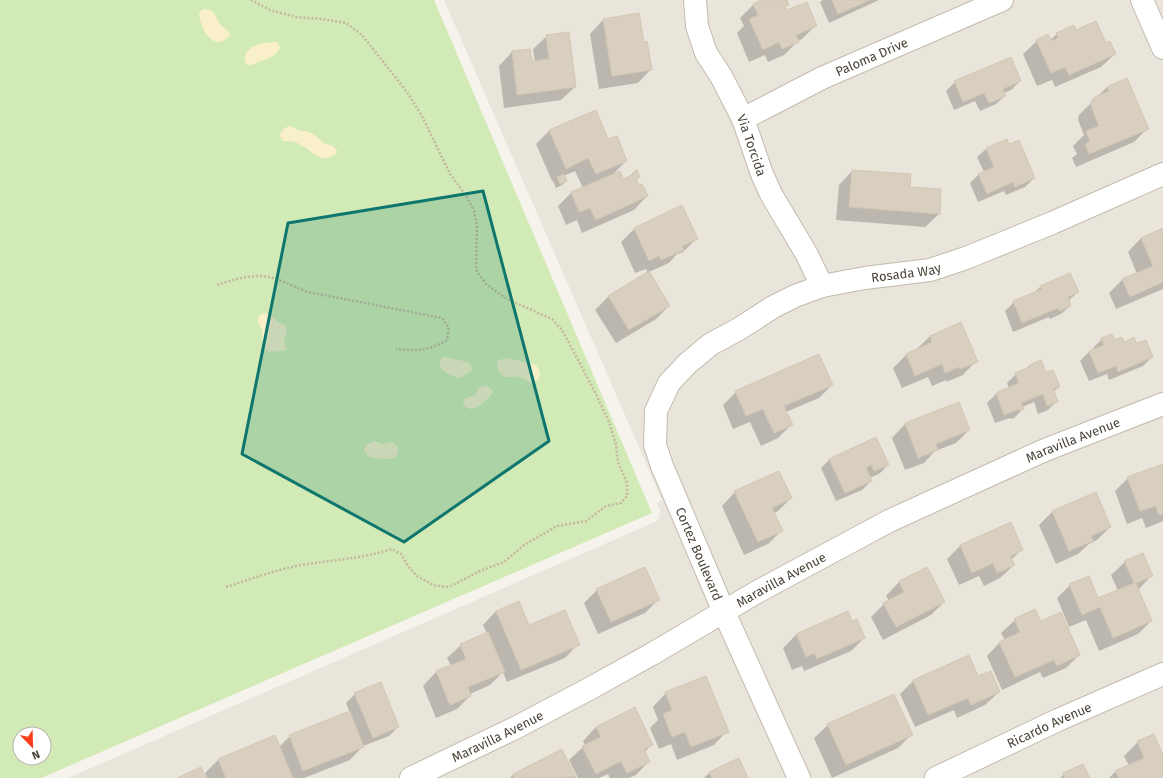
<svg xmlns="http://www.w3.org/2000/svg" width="1163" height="778" font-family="'Fira Sans',sans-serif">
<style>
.residential{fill:#eae5da}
.green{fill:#d2eab5;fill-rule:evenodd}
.sand{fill:#f9efc9}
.shadow{fill:#0003}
.building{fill:#d8cfc1;stroke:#d3c7b4}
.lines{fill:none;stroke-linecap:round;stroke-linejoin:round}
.minor-casing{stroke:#c2bbae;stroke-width:24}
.path{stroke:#c4b79f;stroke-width:2.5;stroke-dasharray:2 2;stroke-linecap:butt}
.minor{stroke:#fff;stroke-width:22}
.marked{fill:#0f766e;fill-opacity:0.2;stroke:#0f766e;stroke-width:3;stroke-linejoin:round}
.labels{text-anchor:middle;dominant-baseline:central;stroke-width:4;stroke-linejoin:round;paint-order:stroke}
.street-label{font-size:13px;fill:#4b4439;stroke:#fff}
</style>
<rect width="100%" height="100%" fill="#f6f3ec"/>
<!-- residential -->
<path class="residential" d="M444,0H1163V778H68L655,522L659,518L660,510L657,503L662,500Z"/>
<!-- green -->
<path class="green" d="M0,0H434L652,513L41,778H0ZM20,734H44V758H20Z"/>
<!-- sand -->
<path class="sand" d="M203,9C216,10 214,14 219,23C223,28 228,28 230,35C214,54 200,29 199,13Z
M273,42H277L280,47C276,59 261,60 251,65H248C245,63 244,61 245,56C248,45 263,43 273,42Z
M290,126L300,131H307L316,136L325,144C330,144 334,146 337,151V153C321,167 311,149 299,144C295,141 288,141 283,141L280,136C281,129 284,128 290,126Z
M262,313L270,314L279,323L283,324L286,327L287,330L284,342L287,350L269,352C260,345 263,341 262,331C261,326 257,323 258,318Z
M444,357L468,362L472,368L471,372L459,378C450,375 438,372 440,360Z
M508,358L536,365L540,372L539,379L531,383L518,376C507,379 497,377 497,363L499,360Z
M486,385L493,391C490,399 481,405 473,409C468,409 464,407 463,402L465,398L475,395L479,388Z
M374,441L382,444L392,442L398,447V453L394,458C386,460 376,459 368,456L364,450C365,445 369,443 374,441Z"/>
<!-- shadow -->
<path class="shadow" d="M764,0H786L788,4L784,8L786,12L816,25L802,39L798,41L784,55L768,62L765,55L749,62L737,33L744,26L740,18L754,4Z
M823,0H879L829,23L820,2Z
M638,14L643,43L651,69L638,83L599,89L590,34L603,20Z
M1076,31L1106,44L1115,54L1101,67L1055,87L1052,80L1037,86L1023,54L1037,41L1050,40L1057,34Z
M547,36L575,87L561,100L504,108L499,66L512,52L531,62H535L533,49Z
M1020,81L1011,90L1004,93L1005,96L996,104L980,111L975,101L954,110L946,91L955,82Z
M1107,87L1147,129L1134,142L1076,167L1072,158L1077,154L1073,146L1084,135L1078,120L1079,115Z
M549,131L608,141L626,161L612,175L623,180L629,177L633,173L639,177L636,180L638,186L647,196L634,210L582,233L577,220L566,225L558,206L571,193L583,188L575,171L564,176L566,181L562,185L556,188L553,181H552L536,144Z
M1009,145L1034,178L1025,187L1006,195L1004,191L978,202L970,183L979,174L984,172L977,157L986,149Z
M852,171L909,188L939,214L925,227L836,220L839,185Z
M682,207L697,238L683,252L677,254L669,263L649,272L669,306L656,319L616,343L595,310L609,296L648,273L646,269L635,273L621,242L634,229Z
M1163,229V289L1116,309L1109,293L1122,280L1137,274L1128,252L1141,238Z
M1041,286L1078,292L1068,301L1070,306L1061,314L1050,319L1049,317L1013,332L1005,311L1014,302L1034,293Z
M960,324L976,361L963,375L946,382V380L932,386L928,377L902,388L893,368L907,354L916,350L930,336Z
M1102,339L1136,345L1152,357L1143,366L1109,380L1107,374L1089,381L1080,361L1089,352L1094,350L1093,348Z
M1029,366L1059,387L1053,392L1057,401L1048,410L1038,414L1034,402L1022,407L1023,409L1014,418L1011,419L1010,418L995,423L987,403L996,394L1009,388L1007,383L1016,374L1024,370Z
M832,385L819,398L786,412L791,425L778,438L761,446L750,422L733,429L723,405L736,392Z
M958,403L969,430L956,443L935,451L924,463L905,470L892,438L905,424Z
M830,459L888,465L879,474L869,478L871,481L862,490L836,501L821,468Z
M1163,465V521L1146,528L1142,518L1127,524L1115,491L1128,478Z
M735,492L791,498L778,511L774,513L781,531L768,544L744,555L722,506Z
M1053,511L1110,527L1097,540L1089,544L1078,554L1056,564L1039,525Z
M1010,523L1022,549L1011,560L1014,565L1000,578L984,586L979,576L959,585L947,559L960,546Z
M1125,562L1151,576L1138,590L1151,621L1138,634L1099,651L1086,620L1069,627L1057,598L1070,585L1097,600L1118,591L1111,575Z
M927,568L944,602L931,615L883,640L871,617L884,604L889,601L886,596L899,582Z
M597,590L659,599L645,613L598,634L584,603Z
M496,611L528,627L578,644L565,658L507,682L503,672L490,685L470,694V696L457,709L436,718L423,686L436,672L451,666L447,658L461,645L487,634L483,625Z
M847,612L851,622L864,638L851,651L804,671L802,666L792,670L783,648L796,635Z
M1015,620L1040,622L1079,655L1066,668L1043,678L1040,672L1002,690L987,656L1000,642L1005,640L1001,633Z
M978,678L999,692L985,705L957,718L954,710L915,727L900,694L913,681Z
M666,693L727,731L714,745L677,760L671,744L659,749L650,728L658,720L653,707Z
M355,694L398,727L389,736L363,746L350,760L304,778H207L205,773L218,760L275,737L279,747L290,736L350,713L346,703Z
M635,709L652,745L644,752L649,761L636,775L629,778H610L608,774L599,778H578L569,760L585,745L583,741L596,727Z
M828,725L911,735L898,748L832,778L814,738Z
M1138,742L1163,758V778H1109L1116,771L1129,766L1124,756Z
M561,751L575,777L574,778H510L513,775Z
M710,772L747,778H704Z
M1064,774L1089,778H1060Z"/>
<!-- building -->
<path class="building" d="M761,0H787L789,5L785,6L787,10L807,2L817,26L796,35L799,42L782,49L779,42L763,50L749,19L758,15L753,4Z
M832,0H870L838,14Z
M639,13L644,42L647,41L652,70L612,76L603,19Z
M1096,21L1106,43L1110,41L1116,54L1069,75L1065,67L1051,73L1036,40L1048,34L1052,41L1058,38L1056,33L1074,25L1076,30Z
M569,32L576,87L517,95L512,51L530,49L532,61L549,59L546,35Z
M1011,57L1021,81L1003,89L1006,96L989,103L984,93L963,102L954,81Z
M1127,78L1149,129L1089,154L1085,144L1090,142L1086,131L1099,126L1091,106L1092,100L1095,97L1109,91L1107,87Z
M596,110L608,139L617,136L627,161L596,174L588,158L566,169L549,130Z
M1007,139L1009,144L1019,140L1035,178L1015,187L1013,182L987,194L978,174L994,167L986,148Z
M637,170L640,177L636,179L639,185L642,184L648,196L596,220L590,208L579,212L571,192L620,171L623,179L634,174L633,172Z
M852,170L911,174L910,187L941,189L940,214L849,207Z
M564,174L567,181L560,184L557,177Z
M682,205L698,239L682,246L684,250L661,260L659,256L649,261L634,228Z
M1163,228V282L1130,297L1122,279L1153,266L1141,238Z
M649,271L670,306L629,330L608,296Z
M1070,273L1079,292L1068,297L1071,306L1059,311L1058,308L1022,323L1013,301L1042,289L1040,286Z
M961,322L978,362L960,369L959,367L945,373L942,364L915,376L906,354L932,342L930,336Z
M1112,334L1114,340L1122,337L1124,342L1134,337L1136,343L1146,340L1153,357L1118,372L1116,366L1098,373L1089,351L1104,345L1101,338Z
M819,354L833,385L784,406L793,425L774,433L763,409L746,416L735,391Z
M1041,360L1046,372L1053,370L1060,387L1053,389L1058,402L1047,406L1043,394L1021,403L1024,409L1020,411L1019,409L1004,415L996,393L1019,383L1015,373L1030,367L1029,365Z
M959,402L970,430L936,444L938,450L918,458L905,423Z
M876,437L889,465L874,471L871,465L866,468L872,481L845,493L829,459Z
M1163,464V514L1159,515L1156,506L1140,511L1127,477Z
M779,471L792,498L772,508L783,531L758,542L734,491Z
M1096,492L1111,527L1091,536L1093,541L1069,551L1052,511Z
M1011,522L1023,550L1010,556L1015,565L997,573L993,563L972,573L960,545Z
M1143,553L1153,576L1136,583L1152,621L1113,638L1100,607L1082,615L1069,584L1089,576L1098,598L1134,583L1124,561Z
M645,567L660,600L611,622L596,589Z
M927,567L945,602L896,627L883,603L904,592L899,581Z
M519,601L529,625L565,610L580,645L521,670L496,611Z
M1035,609L1041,621L1061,612L1080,655L1057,666L1054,660L1015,677L999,642L1020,632L1014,619Z
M848,611L852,621L857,619L865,638L817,659L815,653L806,657L796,634Z
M488,632L505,672L468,687L471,696L450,705L436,671L466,659L460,644Z
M969,655L978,676L991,671L1000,692L971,705L968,698L928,715L913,680Z
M706,676L729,732L691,747L685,732L672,737L663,714L672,710L665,692Z
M381,682L399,727L373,738L354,693Z
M894,694L913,735L846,765L827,724Z
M635,707L653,745L644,749L650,762L627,773L621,761L596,774L582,746L601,737L596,727Z
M350,711L364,747L303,771L289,735Z
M1154,734L1163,755V778H1119L1115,771L1144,758L1137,741Z
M275,735L293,778H226L218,759Z
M562,749L576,777L514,778L513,774Z
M739,758L748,778H712L709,772Z
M1083,764L1090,778H1065L1063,773Z
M201,767L206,778H177Z"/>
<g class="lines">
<defs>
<g id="minor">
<path id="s1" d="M695,0L697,26L706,53L721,76L743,119L762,174L771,194L806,253L822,286"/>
<path d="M1142,0L1163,48"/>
<path id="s2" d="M743,119L822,78L1002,0"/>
<path id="s3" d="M411,778L515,728L589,689L652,654L757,592L889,521L1045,450L1163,404"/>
<path id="s4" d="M799,778L724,612L662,466L655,445L656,411L669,383L688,363L711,344L739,329L773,307L795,296L822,286L865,278L930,270L966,258L1052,223L1163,174"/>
<path id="s5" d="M936,778L1058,720L1163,674"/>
</g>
</defs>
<!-- minor casing -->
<use href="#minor" class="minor-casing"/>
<!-- path -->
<path class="path" d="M217,285C235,279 257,272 276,279C287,283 297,288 308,292L442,318L449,328L447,340C428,351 418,351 396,349
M226,587C251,579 275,570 301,565C333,560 360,559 392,549L401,554L408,566L417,576L433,585L449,587L480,571L504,562L524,545L557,526L586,521L606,506L621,503L627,496V483L618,462L616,445L609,422L594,390L562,330L552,319L507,299L486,284L476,270L477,226L474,211L467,197L450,174L422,116L407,92L362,35L346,23L322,19L296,17L270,10L251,0"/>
<!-- minor -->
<use href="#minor" class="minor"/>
</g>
<!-- marked area -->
<path class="marked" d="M483,191L549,441L404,542L242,454L288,223Z"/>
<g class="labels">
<!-- street labels -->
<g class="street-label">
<text stroke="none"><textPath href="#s2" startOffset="143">Paloma Drive</textPath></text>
<text stroke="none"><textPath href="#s1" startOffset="158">Via Torcida</textPath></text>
<text stroke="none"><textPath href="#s4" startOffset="696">Rosada Way</textPath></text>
<text stroke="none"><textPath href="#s3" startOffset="744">Maravilla Avenue</textPath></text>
<text transform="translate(699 554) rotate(67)">Cortez Boulevard</text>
<text stroke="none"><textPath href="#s3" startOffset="420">Maravilla Avenue</textPath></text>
<text stroke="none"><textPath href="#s5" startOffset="125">Ricardo Avenue</textPath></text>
<text stroke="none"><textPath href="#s3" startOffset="96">Maravilla Avenue</textPath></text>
</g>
</g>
<!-- north arrow -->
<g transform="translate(32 746) rotate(157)"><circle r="19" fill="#ffffff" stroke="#b7b4b0"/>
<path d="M0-3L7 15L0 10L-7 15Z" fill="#fc3f1d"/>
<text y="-6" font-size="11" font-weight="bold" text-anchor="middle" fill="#4b4439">N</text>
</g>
</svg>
